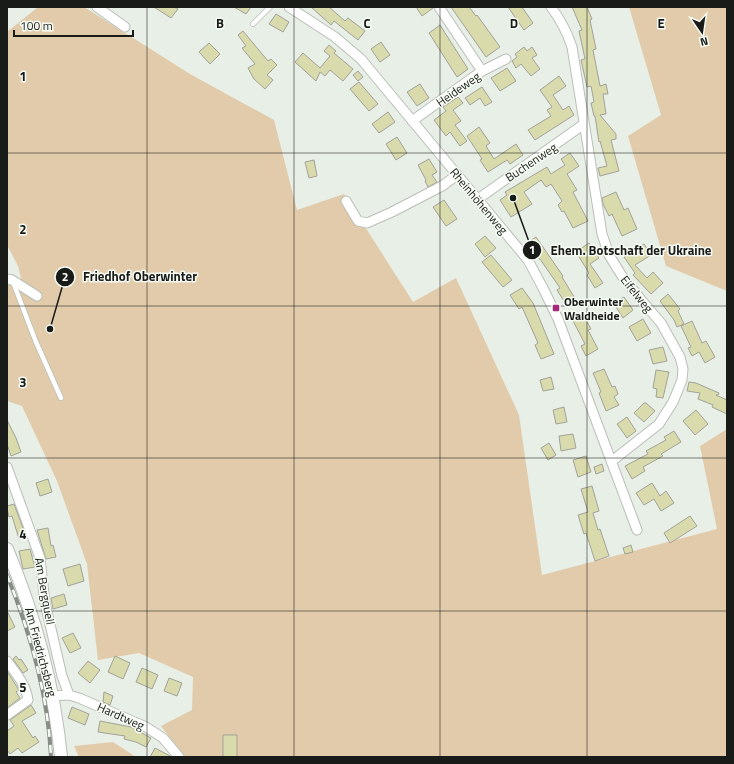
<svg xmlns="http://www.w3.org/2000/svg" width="734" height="764" font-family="'Titillium Web',sans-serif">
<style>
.green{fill:#e1cbaa}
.building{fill:#dadbac;stroke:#a1a299}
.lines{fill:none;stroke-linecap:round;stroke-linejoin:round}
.lane-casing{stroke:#b9bfb8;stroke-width:6}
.street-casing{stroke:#b9bfb8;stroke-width:11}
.secondary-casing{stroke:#b9bfb8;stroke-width:14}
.lane{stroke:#fff;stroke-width:4.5}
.street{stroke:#fff;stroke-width:9}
.secondary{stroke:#fff;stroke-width:12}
.rail-casing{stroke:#878c86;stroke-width:4}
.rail{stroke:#f6fcf4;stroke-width:2.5;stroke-dasharray:8;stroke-linecap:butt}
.grid{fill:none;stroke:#191b18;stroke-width:1;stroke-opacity:0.55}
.poi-dot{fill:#a62a7c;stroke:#f6fcf4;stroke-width:1.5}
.labels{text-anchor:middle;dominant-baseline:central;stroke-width:3;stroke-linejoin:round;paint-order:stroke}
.street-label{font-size:12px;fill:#191b18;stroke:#f6fcf4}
.poi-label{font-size:12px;font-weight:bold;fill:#191b18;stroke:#f6fcf4;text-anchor:start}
.grid-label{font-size:13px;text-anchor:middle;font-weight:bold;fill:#191b18;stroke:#f6fcf4;stroke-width:3;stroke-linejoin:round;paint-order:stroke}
.leader{fill:none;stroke:#191b18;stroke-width:1.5}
.callout-dot{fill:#191b18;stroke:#f6fcf4;stroke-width:1.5}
.mark-label{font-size:12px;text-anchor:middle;font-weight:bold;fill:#fff}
.callout-label{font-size:13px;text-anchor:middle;font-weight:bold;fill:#191b18;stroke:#f6fcf4;stroke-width:3;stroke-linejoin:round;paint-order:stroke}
</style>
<rect width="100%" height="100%" fill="#e8efe7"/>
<!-- green -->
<path class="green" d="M38,7H84L190,74L274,120L297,210L344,194L413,302L456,278L519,415L542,575L717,529L700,446L727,429V757H185L161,726L192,710L193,677L139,653L98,660L87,564L57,481L22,406L7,401V282L14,286L21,278L18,266L7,245V32Z
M629,7H727V291L666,266L628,136L661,115Z
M113,742L136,757H79L74,746Z"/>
<!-- building -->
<path class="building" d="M154,7H174L178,9L171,18Z
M234,7H251L246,14Z
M311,7H329L345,21L348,18L365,31L358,40L334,21L331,25Z
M416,7H433V8L422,16Z
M451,7H469L476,16L477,15L500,47L486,57Z
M508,7H522L533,23L524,30Z
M572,7H587L592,19L590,20L596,49L593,50L600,86L606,84L608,94H603L606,114L600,115L616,134V139L611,140L619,171L600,176L598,168L607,166L600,141L599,142L595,116H594L591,103L594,102L591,86L587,87L581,60L585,59L579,31L582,30Z
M276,14L289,22L283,32L269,24Z
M440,25L468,69L457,77L429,33Z
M243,31L268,61L271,59L277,65L267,75L273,80L265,89L254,79L248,68L255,64L242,48L246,46L238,35Z
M381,42L390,55L380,62L371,49Z
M209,43L220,54L210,64L199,52Z
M329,45L336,51L334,53L353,69L343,81L330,70L325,76L320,72L316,81L295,62L303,53L320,68L330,56L324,51Z
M524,47L527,51L532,47L537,55L532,58L540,69L531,76L521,64L516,68L512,61L517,57L515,54Z
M507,68L516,81L500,91L491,78Z
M358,71L363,77L358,81L353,75Z
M559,76L566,86L553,95L563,110L569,106L574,115L535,140L528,130L551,116L547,110L552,107L540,90Z
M359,82L378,104L369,111L350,89Z
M420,84L429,98L417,106L407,92Z
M482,87L492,102L485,106L480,98L470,105L465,98Z
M458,97L463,103L453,110L461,121L455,125L467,141L460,146L450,132L446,136L434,120L446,111L443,107Z
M388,112L395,122L379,133L372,124Z
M479,127L490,143L486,146L494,159L516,144L523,155L510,164L507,160L488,172L480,160L482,159L467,136Z
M397,137L407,153L396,160L386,144Z
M570,153L579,166L567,174L577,190L573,192L588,221L573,228L564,211L562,212L558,205L562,201L551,184L546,187L541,180L524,192L532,204L511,217L500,200L507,195L505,192L547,167L551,174L565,165L561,159Z
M429,159L437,172L432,175L437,182L428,187L425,181L426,180L418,165Z
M314,160L317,176L309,178L305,162Z
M616,192L624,210L628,208L637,229L622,236L612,214L609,216L603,204L602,198Z
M444,200L457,219L446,226L433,207Z
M485,236L496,248L485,257L475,244Z
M536,237L563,276L562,277L576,300L567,306L557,290L560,288L540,259H539L527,243Z
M589,243L599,258L590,264L603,283L595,288L587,275L589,273L576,252Z
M644,244L651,255L635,265L647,278L653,272L663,283L651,294L633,275L635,273L624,257Z
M491,255L512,280L503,287L482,262Z
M522,288L533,303L554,354L541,359L535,345L538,343L522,307L519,309L510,295Z
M668,294L680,309L678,311L684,324L677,327L674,320L660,301Z
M624,297L633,310L623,318L614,304Z
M582,313L591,329L588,330L598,349L586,356L581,346L585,344L572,319Z
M643,319L651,333L637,341L629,327Z
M692,321L702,343L706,341L715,357L705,363L699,352L692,356L688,348L691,347L681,326Z
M663,347L667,361L653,364L649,350Z
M604,369L612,387L615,386L618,394L614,397L619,405L606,411L599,393L601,392L593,373Z
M656,370L669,372L663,398L656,397L657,389L653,388Z
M551,377L554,389L543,391L540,380Z
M689,382L696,383L719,393L718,395H716L727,400V414L712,407L713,405L698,399L700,393L687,391Z
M644,403H646L655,411L644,422L634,413Z
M564,407L567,422L556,424L553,410Z
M696,410L708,424L695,435L683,421Z
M627,417L636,431L627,438L617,424Z
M7,420L16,438L21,452L11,456L7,444Z
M674,431L681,442L661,454L663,456L643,467L645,471L632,479L625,466L648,454L646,451L666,440L664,437Z
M573,434L576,448L561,451L559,436Z
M549,443L556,455L548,460L541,448Z
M586,456L591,472L578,477L573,460Z
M602,464L604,471L596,474L594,467Z
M48,479L52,492L40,496L36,483Z
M652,483L660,496L666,491L674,503L661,511L654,499L644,505L636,493Z
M592,486L599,511L593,513L598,530L600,529L609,556L595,561L586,533L584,534L578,515L588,512L581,489Z
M14,504L26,536L19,539L12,516L9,517L7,509V506Z
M690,516L697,526L670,543L664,533Z
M48,528L51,546L53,545L56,557L46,559L37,530Z
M631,545L633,552L625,554L623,548Z
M30,549L35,567L23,569L19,551Z
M80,564L84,581L68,586L63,569Z
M64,594L67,605L53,609L51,598Z
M7,611L15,627L7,631Z
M73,633L81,648L70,653L62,638Z
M16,656L19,660L21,659L28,670L23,673L13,659Z
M115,656L130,663L123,679L108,672Z
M88,661L100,670L90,683L78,673Z
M142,668L158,675L152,689L136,682Z
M7,671L17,687L19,690L16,692L20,698L7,708Z
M169,678L182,683L177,696L164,691Z
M104,692L113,696L110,705L103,702Z
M31,705L36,713L22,721L33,738L35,736L39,742L22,753L18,748L10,754L7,750V731L14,726L10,720Z
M72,707L89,714L85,725L68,718Z
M100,721L131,727L151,738L146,747L136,742L124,739L125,736L98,732Z
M223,735H237V757H223Z
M155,748L170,756L171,757H150Z"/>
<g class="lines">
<defs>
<path id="lane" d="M253,24L270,7
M13,282L36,342L61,398"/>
<path id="street" d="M97,7L125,27
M289,7L335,37L361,59L528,260L543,288L558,319L637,530
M439,7L482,71
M551,7C561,20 567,32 572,47L602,234L609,255L622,276L643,302L661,323L680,357L683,369L682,380L673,402L659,424L612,461
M412,121L482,71L506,59
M478,199L584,124
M346,201L358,221L367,223L392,212L442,186L457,175
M7,279L12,280L37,296
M7,467L40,558L45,603L62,676L69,695
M7,661C16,673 26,685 28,700L7,715
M53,696L69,695L79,698L146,727L163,738L179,757"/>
<path id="secondary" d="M7,549C35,616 54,685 61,757"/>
</defs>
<!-- lane casing -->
<use href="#lane" class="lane-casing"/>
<!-- street casing -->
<use href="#street" class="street-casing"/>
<!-- secondary casing -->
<use href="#secondary" class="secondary-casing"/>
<!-- lane -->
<use href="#lane" class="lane"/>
<!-- street -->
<use href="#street" class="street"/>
<!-- secondary -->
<use href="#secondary" class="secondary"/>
<defs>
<path id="rail" d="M7,575C30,632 48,695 51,757"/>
</defs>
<!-- rail casing -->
<use href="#rail" class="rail-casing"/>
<!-- rail -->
<use href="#rail" class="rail"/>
</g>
<!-- grid -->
<path class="grid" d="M147,7V757M294,7V757M440,7V757M587,7V757M7,153H727M7,306H727M7,458H727M7,611H727"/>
<!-- markers -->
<rect class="poi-dot" x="552" y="304" width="8" height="8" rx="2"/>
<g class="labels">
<!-- street labels -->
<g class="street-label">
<text transform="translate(458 89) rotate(-35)">Heideweg</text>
<text transform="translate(531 162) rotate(-34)">Buchenweg</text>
<text transform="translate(479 201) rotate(50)">Rheinhöhenweg</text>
<text transform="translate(637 294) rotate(51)">Eifelweg</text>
<text transform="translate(45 591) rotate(80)">Am Bergquell</text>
<text transform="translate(41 652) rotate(75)">Am Friedrichsberg</text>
<text transform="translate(121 716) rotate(24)">Hardtweg</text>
</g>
<!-- poi labels -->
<g class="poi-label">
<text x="564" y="301">Oberwinter<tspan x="564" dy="14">Waldheide</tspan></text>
</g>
</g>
<g class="grid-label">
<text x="220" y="28">B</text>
<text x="367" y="28">C</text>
<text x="514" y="28">D</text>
<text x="661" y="28">E</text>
<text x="23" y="81">1</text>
<text x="23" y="234">2</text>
<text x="23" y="387">3</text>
<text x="23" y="539">4</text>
<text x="23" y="692">5</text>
</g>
<!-- callouts -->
<path class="leader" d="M513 198L532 250M50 329L65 277"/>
<g class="callout-dot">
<circle cx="513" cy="198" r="4"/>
<circle cx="50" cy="329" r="4"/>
<circle cx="532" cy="250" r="10"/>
<circle cx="65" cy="277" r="10"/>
</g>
<g class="mark-label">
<text x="532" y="254">1</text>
<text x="65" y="281">2</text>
</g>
<g class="callout-label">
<text x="631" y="255">Ehem. Botschaft der Ukraine</text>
<text x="140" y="281">Friedhof Oberwinter</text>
</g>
<!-- border -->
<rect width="734" height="764" fill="none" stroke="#191b18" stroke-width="16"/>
<!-- north arrow -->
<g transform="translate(702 32) rotate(167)" stroke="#f6fcf4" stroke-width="3" paint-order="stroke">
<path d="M0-3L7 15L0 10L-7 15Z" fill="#191b18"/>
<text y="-6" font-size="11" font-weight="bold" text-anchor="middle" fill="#191b18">N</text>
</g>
<!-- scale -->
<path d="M14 30v6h119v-6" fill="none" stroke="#191b18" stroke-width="2"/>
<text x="20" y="30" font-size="12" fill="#191b18" stroke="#f6fcf4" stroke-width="3" paint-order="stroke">100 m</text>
</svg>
